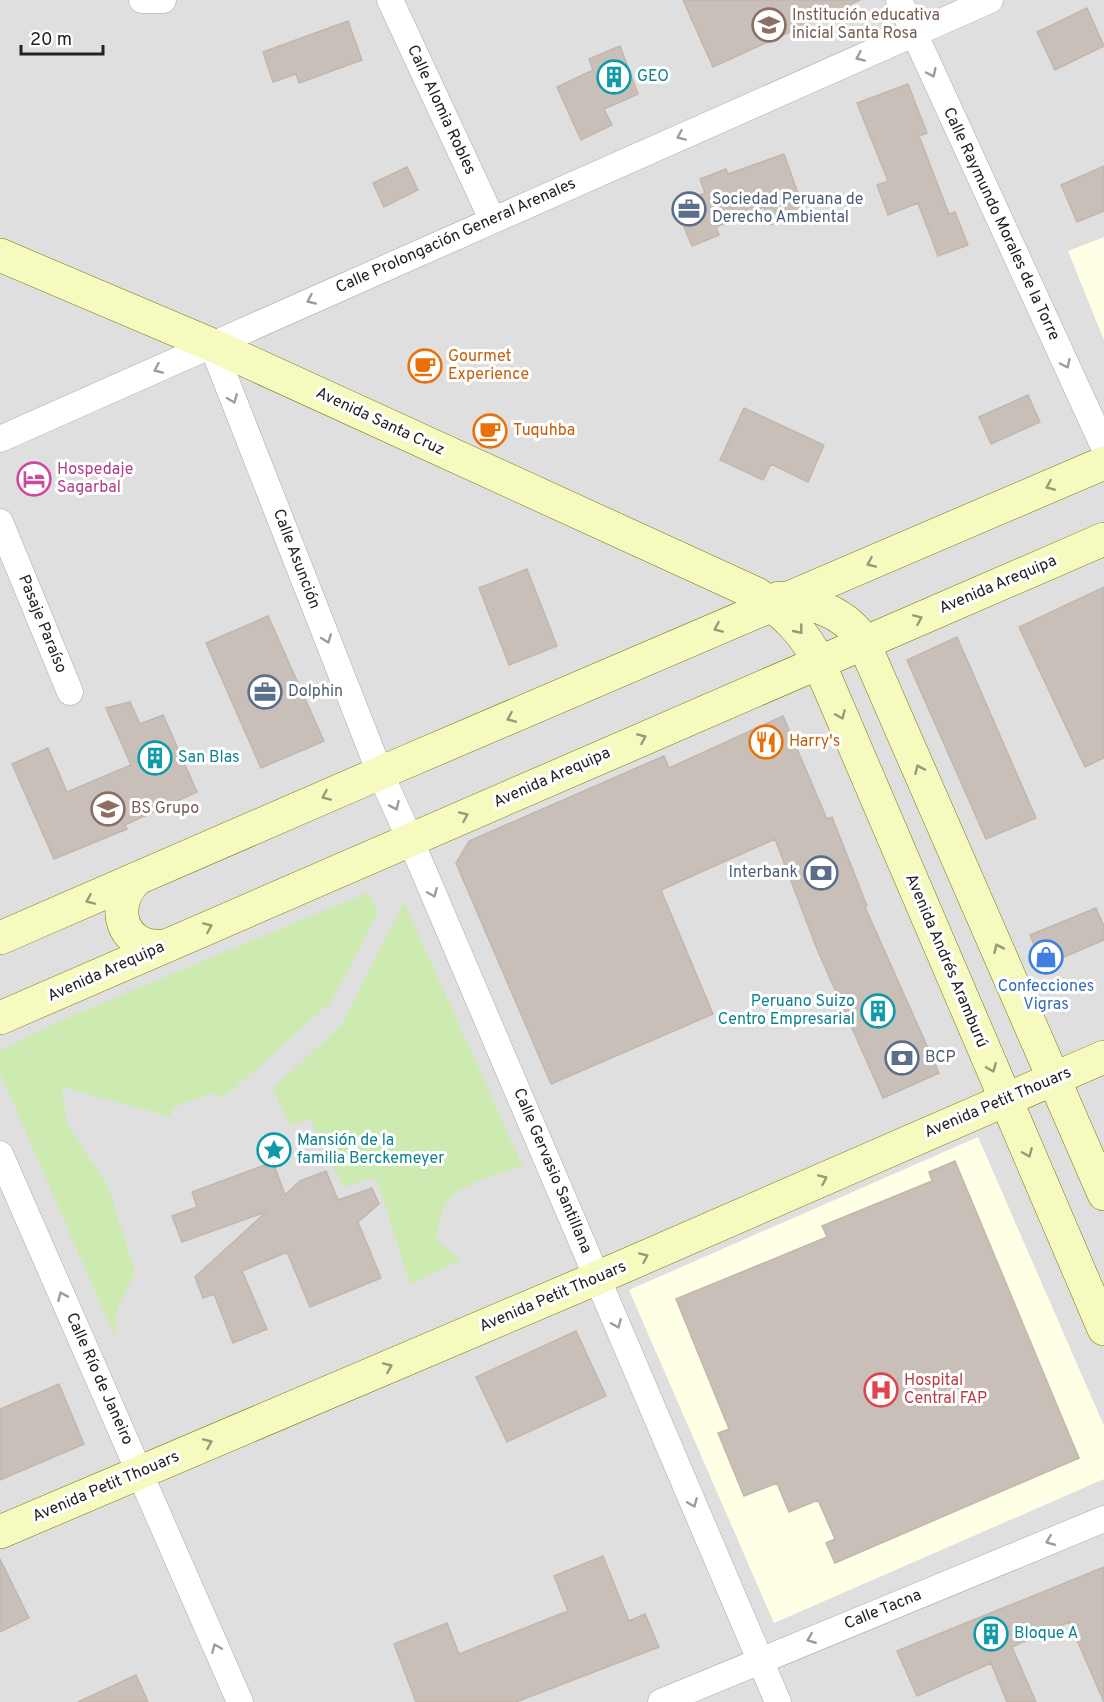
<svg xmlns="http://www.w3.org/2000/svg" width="1104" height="1702" font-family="Overpass,sans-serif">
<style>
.residential{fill:#e0dfdf}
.education{fill:#ffffe5}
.garden{fill:#cdebb0}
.building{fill:#c7bfb8;stroke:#c4b6ab;stroke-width:1.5}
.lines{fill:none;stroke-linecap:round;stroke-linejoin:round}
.minor-casing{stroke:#a9a9a9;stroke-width:27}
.secondary-casing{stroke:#707d05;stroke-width:34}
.minor{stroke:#fff;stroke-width:26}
.secondary{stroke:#f7fabf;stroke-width:33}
.oneway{stroke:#9c9c9c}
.oneway2{stroke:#979978}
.labels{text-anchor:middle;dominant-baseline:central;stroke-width:6;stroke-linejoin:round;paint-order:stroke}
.education-label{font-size:16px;fill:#785e54;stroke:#fff;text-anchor:start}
.culture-label{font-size:16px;fill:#0d838f;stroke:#fff;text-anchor:start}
.street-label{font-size:16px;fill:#222;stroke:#fff}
.service-label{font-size:16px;fill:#4e5e75;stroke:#fff;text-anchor:start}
.food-label{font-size:16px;fill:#c56008;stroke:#fff;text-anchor:start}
.hotel-label{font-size:16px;fill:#b23c85;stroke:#fff;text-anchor:start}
.shop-label{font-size:16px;fill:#366cbe;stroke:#fff}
.health-label{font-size:16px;fill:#be3a42;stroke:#fff;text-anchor:start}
</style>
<rect width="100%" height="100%" fill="#f2efe9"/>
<!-- residential -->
<path class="residential" d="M0,0H1104V1702H0Z"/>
<!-- education -->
<path class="education" d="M1104,237V340L1068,251Z
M978,1137L1104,1426V1479L774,1623L629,1290Z"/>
<!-- garden -->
<path class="garden" d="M369,892L378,913L331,1002L234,1089L221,1097L213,1093L172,1108L171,1117L62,1087L67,1123L108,1186L135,1272L118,1307L114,1335L0,1073V1051L62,1020Z
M404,902L523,1167C501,1172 454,1185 444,1207C439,1216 439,1230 436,1240L461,1260L410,1284L376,1177L343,1187L310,1119L290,1125L273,1089L342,1024Z"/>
<!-- building -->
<path class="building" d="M683,0H860L713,67Z
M1087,8L1104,46L1055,70L1037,32Z
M348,21L362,60L299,83L296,74L273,82L263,52Z
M620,46L638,94L604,109L612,125L581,140L557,87L593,70L589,59Z
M908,84L927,133L919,136L949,214L955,212L968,245L938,256L918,203L888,215L877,185L888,181L857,103Z
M784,154L805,213L770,225L764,207L716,227L719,235L692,246L675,205L705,193L700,179L726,169L728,174Z
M1104,166V211L1077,222L1061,185Z
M407,167L418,190L384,207L373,183Z
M1028,395L1040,422L991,444L979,417Z
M744,408L824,445L808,482L771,464L763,480L720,460Z
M527,569L557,646L509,665L479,588Z
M1104,587V758L1085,767L1019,627Z
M268,616L324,741L261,768L206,643Z
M957,637L1036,818L986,839L907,660Z
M130,702L140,724L163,715L197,792L125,825L127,829L54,859L12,764L48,748L67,792L131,765L106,708Z
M783,716L827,819L832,817L867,906L865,907L939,1073L883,1098L817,949L775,839L661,890L713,1014L551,1084L456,863L469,841L664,756L669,768Z
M1096,908L1104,926V940L1043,966L1030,935Z
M955,1161L1079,1458L835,1563L826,1543L835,1539L818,1500L789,1512L777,1483L744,1496L718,1433L729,1429L676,1299L827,1237L822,1226L932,1181L929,1172Z
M273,1162L285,1195L300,1181L326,1171L338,1200L372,1188L379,1204L358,1222L381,1278L310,1307L287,1252L242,1271L267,1329L233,1343L214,1294L203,1298L195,1277L266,1212L182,1242L172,1216L197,1207L192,1192Z
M576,1331L606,1396L507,1442L476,1377Z
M59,1384L84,1444L0,1480V1409Z
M603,1556L629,1621L645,1614L659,1647L516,1702H416L394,1644L447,1623L459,1654L568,1611L554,1576Z
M0,1559L29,1618L0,1632Z
M1104,1567V1702L1069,1622L1012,1647L1036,1702H1007L991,1663L917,1696L897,1651Z
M136,1675L148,1702H78Z"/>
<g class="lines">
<defs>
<path id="minor" d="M142,0H163
M390,0L492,219
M899,0L1104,447
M212,345L380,773L410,839L778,1702
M0,439L990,0
M0,522L70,692
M0,1154L240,1702
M661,1702L1104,1519"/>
<path id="secondary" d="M0,255L212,345L757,594C783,613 805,632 818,661L1104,1329
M779,598C811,603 841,610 861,637L1104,1194
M136,880C116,899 116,933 144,944C149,946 157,946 163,947
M0,938L380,773L1104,463
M0,1018L1104,539
M0,1532L597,1278L1104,1057"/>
</defs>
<!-- minor casing -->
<use href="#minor" class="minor-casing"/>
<!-- secondary casing -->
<use href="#secondary" class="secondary-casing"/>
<!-- minor -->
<use href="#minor" class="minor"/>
<!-- secondary -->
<use href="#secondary" class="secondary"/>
</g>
<!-- one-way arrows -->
<defs><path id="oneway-chevron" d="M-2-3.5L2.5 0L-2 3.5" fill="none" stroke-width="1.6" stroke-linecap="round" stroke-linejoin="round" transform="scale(1.5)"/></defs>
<g class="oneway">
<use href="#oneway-chevron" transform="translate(860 57) rotate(156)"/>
<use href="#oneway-chevron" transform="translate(932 73) rotate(65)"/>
<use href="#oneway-chevron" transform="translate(681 136) rotate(156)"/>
<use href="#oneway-chevron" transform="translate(311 300) rotate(156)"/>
<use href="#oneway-chevron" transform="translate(1066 364) rotate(65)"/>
<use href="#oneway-chevron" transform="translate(158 369) rotate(156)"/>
<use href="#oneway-chevron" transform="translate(233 399) rotate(69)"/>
<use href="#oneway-chevron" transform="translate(327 639) rotate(69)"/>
<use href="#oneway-chevron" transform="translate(395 806) rotate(66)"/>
<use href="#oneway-chevron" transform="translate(433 893) rotate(67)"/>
<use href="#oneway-chevron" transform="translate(62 1296) rotate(-114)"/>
<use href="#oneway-chevron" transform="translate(617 1324) rotate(67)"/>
<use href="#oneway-chevron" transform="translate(693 1503) rotate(67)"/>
<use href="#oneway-chevron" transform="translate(1050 1541) rotate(158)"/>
<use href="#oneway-chevron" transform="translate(811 1639) rotate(158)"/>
<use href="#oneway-chevron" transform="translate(216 1648) rotate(-113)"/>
</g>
<g class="oneway2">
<use href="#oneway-chevron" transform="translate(1050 486) rotate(157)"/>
<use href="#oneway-chevron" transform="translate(871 563) rotate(157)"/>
<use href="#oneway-chevron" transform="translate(918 619) rotate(-23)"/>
<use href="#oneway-chevron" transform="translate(718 628) rotate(156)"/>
<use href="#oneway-chevron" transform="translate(799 630) rotate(51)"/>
<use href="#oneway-chevron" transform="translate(841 715) rotate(67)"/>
<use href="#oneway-chevron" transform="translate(511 718) rotate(157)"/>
<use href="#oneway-chevron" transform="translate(642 738) rotate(-24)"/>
<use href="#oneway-chevron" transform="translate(919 769) rotate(-114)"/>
<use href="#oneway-chevron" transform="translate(326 796) rotate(156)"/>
<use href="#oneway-chevron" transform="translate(464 816) rotate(-24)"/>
<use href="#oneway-chevron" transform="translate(90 900) rotate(157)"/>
<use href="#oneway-chevron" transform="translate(208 927) rotate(-23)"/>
<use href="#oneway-chevron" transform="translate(998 948) rotate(-114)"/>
<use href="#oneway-chevron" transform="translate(992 1068) rotate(67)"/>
<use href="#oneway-chevron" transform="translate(1028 1153) rotate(67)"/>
<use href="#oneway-chevron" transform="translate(823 1179) rotate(-24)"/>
<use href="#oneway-chevron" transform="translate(644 1257) rotate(-24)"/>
<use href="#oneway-chevron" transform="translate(388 1367) rotate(-23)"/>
<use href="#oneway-chevron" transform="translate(208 1443) rotate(-23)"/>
</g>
<!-- icons -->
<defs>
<symbol id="school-ring" viewBox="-11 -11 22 22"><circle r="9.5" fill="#fff" stroke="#8d6e63" stroke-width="1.5"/><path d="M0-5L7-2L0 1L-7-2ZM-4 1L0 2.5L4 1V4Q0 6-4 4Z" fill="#8d6e63"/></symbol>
<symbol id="building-ring" viewBox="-11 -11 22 22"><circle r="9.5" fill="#fff" stroke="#0f9aa8" stroke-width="1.5"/><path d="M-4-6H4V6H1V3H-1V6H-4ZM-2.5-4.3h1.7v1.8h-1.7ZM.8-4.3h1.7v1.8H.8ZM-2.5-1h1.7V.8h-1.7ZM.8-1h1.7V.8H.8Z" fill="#0f9aa8"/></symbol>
<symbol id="office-ring" viewBox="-11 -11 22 22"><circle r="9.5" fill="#fff" stroke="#5c6f8a" stroke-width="1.5"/><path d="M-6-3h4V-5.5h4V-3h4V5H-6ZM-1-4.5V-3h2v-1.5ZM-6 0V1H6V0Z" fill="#5c6f8a"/></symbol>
<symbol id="cafe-ring" viewBox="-11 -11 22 22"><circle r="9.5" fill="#fff" stroke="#e8710a" stroke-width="1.5"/><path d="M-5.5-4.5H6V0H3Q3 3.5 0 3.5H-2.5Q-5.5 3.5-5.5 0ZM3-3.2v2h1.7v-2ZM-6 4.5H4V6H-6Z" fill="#e8710a"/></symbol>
<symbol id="hotel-ring" viewBox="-11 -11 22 22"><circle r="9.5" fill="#fff" stroke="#d1479c" stroke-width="1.5"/><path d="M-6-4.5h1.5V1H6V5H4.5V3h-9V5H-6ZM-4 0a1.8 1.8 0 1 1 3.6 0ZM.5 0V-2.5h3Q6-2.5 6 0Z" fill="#d1479c"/></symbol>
<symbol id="restaurant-ring" viewBox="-11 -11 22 22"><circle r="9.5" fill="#fff" stroke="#e8710a" stroke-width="1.5"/><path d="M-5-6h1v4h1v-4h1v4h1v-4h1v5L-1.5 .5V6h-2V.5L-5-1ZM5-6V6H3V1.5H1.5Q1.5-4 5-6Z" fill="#e8710a"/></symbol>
<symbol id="bank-ring" viewBox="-11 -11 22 22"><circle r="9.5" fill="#fff" stroke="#5c6f8a" stroke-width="1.5"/><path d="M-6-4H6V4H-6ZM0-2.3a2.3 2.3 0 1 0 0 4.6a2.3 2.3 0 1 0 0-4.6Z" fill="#5c6f8a"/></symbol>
<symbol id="shop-ring" viewBox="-11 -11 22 22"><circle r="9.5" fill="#fff" stroke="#3f7fe0" stroke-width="1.5"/><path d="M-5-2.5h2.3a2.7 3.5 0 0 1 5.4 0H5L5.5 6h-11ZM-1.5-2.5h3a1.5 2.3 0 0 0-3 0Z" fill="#3f7fe0"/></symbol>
<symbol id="sight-ring" viewBox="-11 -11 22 22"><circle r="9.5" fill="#fff" stroke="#0f9aa8" stroke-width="1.5"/><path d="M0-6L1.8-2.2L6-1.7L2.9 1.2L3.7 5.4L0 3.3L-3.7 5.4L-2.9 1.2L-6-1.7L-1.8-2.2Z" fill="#0f9aa8"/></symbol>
<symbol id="hospital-ring" viewBox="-11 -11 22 22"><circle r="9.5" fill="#fff" stroke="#e0444e" stroke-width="1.5"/><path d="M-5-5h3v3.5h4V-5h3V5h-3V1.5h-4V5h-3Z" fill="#e0444e"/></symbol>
</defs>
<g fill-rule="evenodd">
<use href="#school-ring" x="750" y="6" width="38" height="38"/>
<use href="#building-ring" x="595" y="58" width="38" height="38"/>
<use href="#office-ring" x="670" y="190" width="38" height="38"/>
<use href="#cafe-ring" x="406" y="347" width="38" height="38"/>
<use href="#cafe-ring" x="471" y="412" width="38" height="38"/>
<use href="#hotel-ring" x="15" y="460" width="38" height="38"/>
<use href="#office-ring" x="246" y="673" width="38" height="38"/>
<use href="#restaurant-ring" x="747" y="723" width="38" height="38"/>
<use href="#building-ring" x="136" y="739" width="38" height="38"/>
<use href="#school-ring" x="89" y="790" width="38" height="38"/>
<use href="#bank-ring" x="802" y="854" width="38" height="38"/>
<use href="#shop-ring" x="1027" y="938" width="38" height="38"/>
<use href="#building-ring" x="859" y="992" width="38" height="38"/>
<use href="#bank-ring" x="883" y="1039" width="38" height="38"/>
<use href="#sight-ring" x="255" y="1131" width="38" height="38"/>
<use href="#hospital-ring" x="862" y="1371" width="38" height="38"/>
<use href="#building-ring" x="972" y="1615" width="38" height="38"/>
</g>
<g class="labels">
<!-- education labels -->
<g class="education-label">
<text x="792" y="16">Institución educativa<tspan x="792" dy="18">inicial Santa Rosa</tspan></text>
<text x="131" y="809">BS Grupo</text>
</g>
<!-- culture labels -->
<g class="culture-label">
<text x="637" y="77">GEO</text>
<text x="178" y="758">San Blas</text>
<text x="855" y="1002" text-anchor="end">Peruano Suizo<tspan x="855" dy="18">Centro Empresarial</tspan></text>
<text x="297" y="1141">Mansión de la<tspan x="297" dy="18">familia Berckemeyer</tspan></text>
<text x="1014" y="1634">Bloque A</text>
</g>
<!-- street labels -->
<g class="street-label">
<text transform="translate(441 110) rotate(65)">Calle Alomia Robles</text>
<text transform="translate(1001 224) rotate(65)">Calle Raymundo Morales de la Torre</text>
<text transform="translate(456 236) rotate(-24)">Calle Prolongación General Arenales</text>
<text transform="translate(380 422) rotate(25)">Avenida Santa Cruz</text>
<text transform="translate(296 559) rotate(69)">Calle Asunción</text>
<text transform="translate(998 585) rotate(-23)">Avenida Arequipa</text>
<text transform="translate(42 624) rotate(68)">Pasaje Paraíso</text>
<text transform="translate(552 778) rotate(-24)">Avenida Arequipa</text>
<text transform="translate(946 961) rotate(67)">Avenida Andrés Aramburú</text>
<text transform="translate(106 972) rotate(-24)">Avenida Arequipa</text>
<text transform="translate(998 1103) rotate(-23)">Avenida Petit Thouars</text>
<text transform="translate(552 1171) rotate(67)">Calle Gervasio Santillana</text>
<text transform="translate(553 1297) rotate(-23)">Avenida Petit Thouars</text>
<text transform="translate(99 1379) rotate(66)">Calle Río de Janeiro</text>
<text transform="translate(106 1487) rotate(-23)">Avenida Petit Thouars</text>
<text transform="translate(883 1610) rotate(-22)">Calle Tacna</text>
</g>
<!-- service labels -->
<g class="service-label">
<text x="712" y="200">Sociedad Peruana de<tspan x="712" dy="18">Derecho Ambiental</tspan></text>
<text x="288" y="692">Dolphin</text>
<text x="798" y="873" text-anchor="end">Interbank</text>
<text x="925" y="1058">BCP</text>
</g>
<!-- food labels -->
<g class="food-label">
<text x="448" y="357">Gourmet<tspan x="448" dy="18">Experience</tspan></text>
<text x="513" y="431">Tuquhba</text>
<text x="789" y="742">Harry's</text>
</g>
<!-- hotel labels -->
<g class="hotel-label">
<text x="57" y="470">Hospedaje<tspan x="57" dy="18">Sagarbal</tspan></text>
</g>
<!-- shop labels -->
<g class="shop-label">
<text x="1046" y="987">Confecciones<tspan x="1046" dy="18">Vigras</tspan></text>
</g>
<!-- health labels -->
<g class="health-label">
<text x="904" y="1381">Hospital<tspan x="904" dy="18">Central FAP</tspan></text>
</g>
</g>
<!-- scale -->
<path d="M21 45v9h82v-9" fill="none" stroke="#222222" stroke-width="3"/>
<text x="30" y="45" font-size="18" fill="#222222" stroke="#ffffff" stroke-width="4.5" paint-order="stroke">20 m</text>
</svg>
